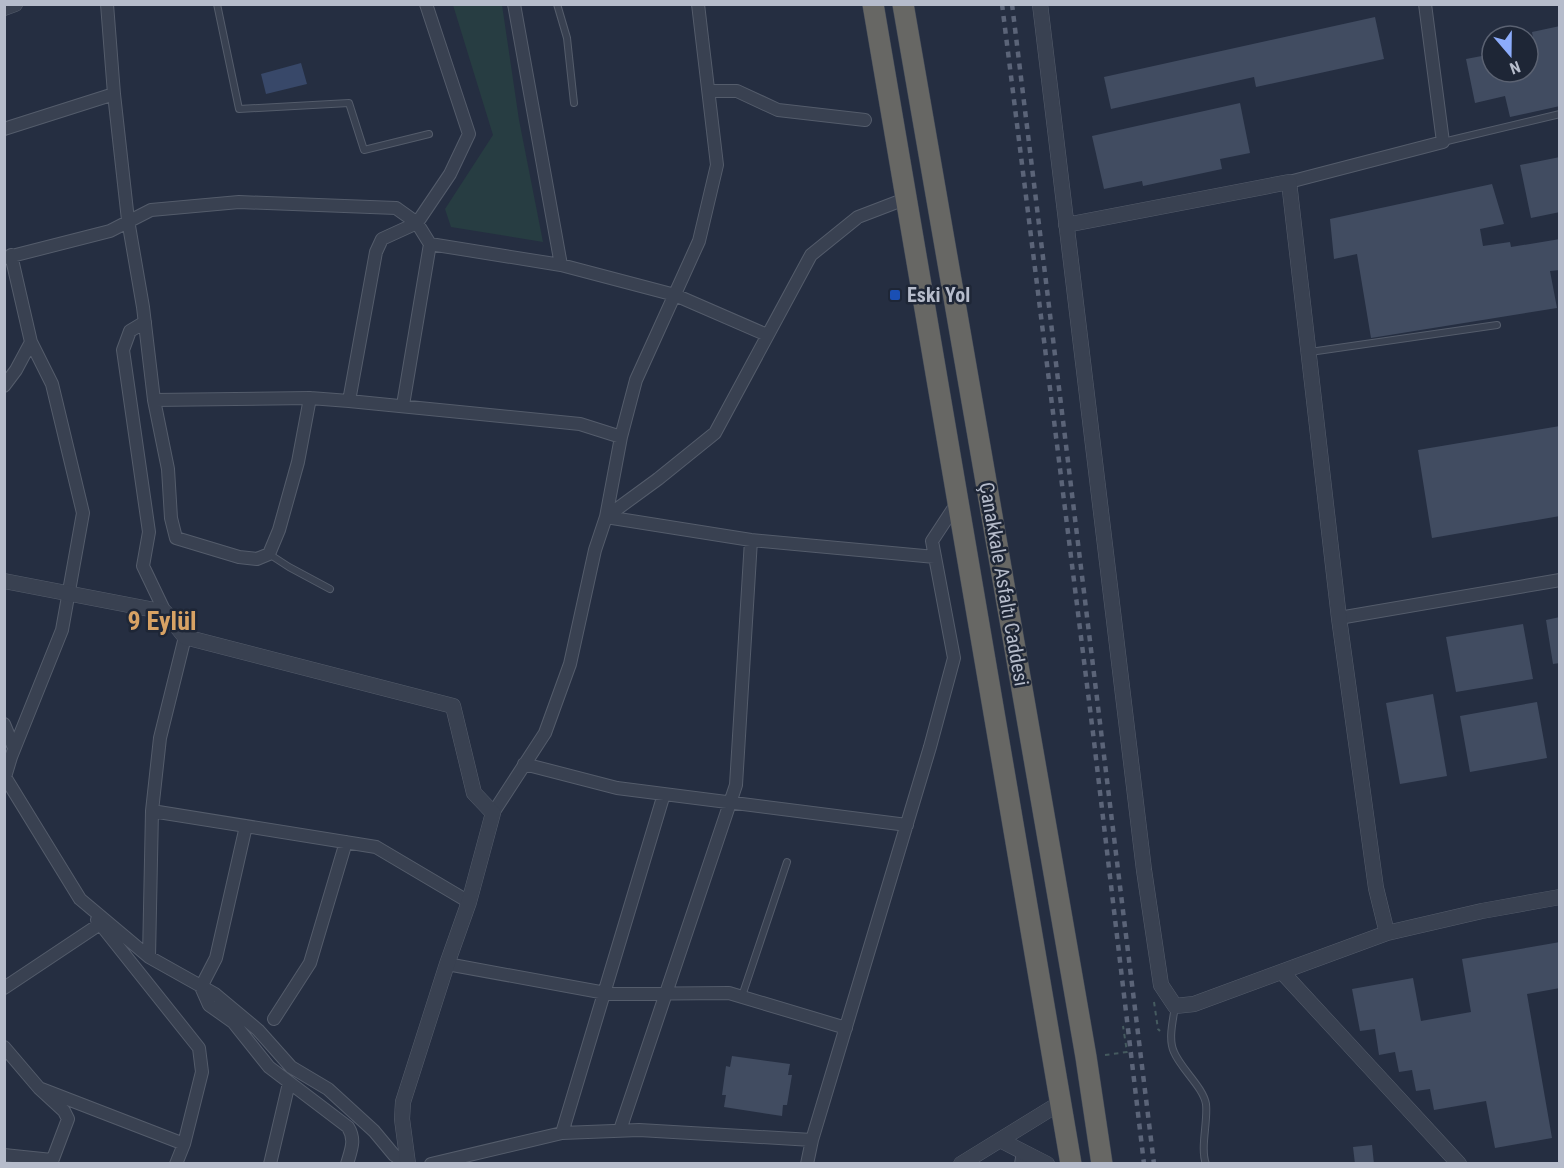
<svg xmlns="http://www.w3.org/2000/svg" width="1564" height="1168" font-family="'Roboto Condensed',sans-serif">
<style>
.green{fill:#273d42}
.water{fill:#384869}
.building{fill:#414c61}
.lines{fill:none;stroke-linecap:round;stroke-linejoin:round}
.service-casing{stroke:#545c6b;stroke-width:8}
.minor-casing{stroke:#545c6b;stroke-width:14}
.tertiary-casing{stroke:#545c6b;stroke-width:16}
.trunk-casing{stroke:#414958;stroke-width:22}
.path{stroke:#455a5f;stroke-width:2;stroke-dasharray:4.5 4.5;stroke-linecap:butt}
.service{stroke:#394151;stroke-width:6}
.minor{stroke:#394151;stroke-width:12}
.tertiary{stroke:#394151;stroke-width:15}
.trunk{stroke:#676764;stroke-width:21}
.rail{stroke:#5b6478;stroke-width:4.5;stroke-dasharray:6 6;stroke-linecap:butt}
.transit-dot{fill:#1a4fb4;stroke:#1e2636;stroke-width:2}
.labels{text-anchor:middle;dominant-baseline:central;stroke-width:5;stroke-linejoin:round;paint-order:stroke}
.poi-label{font-size:20px;font-weight:bold;fill:#b6bccb;stroke:#1e2636;text-anchor:start}
.street-label{font-size:20px;fill:#b6bccb;stroke:#1e2636}
.district-label{font-size:26px;font-weight:bold;fill:#d8a264;stroke:#1e2636}
</style>
<rect width="100%" height="100%" fill="#252e41"/>
<!-- green -->
<path class="green" d="M453,5H502L519,120L543,242L451,227L445,209L493,135Z"/>
<!-- water -->
<path class="water" d="M301,63L307,84L266,94L261,74Z"/>
<!-- building -->
<path class="building" d="M1375,17L1384,59L1256,87L1254,77L1111,109L1104,77Z
M1560,26V106L1510,117L1505,96L1475,103L1466,59L1492,54V72H1528V45L1534,44L1532,32Z
M1240,103L1250,153L1220,159L1222,169L1143,186L1142,181L1104,189L1092,136Z
M1560,157V212L1531,218L1520,165Z
M1492,184L1504,224L1480,229L1483,246L1510,242L1511,247L1560,239V270L1550,271L1557,308L1371,338L1357,254L1334,259L1330,219Z
M1560,426V516L1432,538L1418,450Z
M1560,617V663L1553,664L1546,620Z
M1523,624L1533,679L1456,692L1446,637Z
M1433,694L1447,776L1400,784L1386,703Z
M1537,702L1547,758L1470,772L1460,716Z
M1560,942V988L1527,994L1552,1138L1495,1148L1486,1101L1434,1110L1430,1089L1416,1091L1412,1070L1399,1072L1395,1052L1379,1055L1375,1029L1360,1031L1352,989L1413,978L1421,1021L1471,1012L1462,959Z
M732,1056L790,1064L788,1075H792L787,1105H783L782,1116L724,1107L726,1095H722L726,1066L730,1067Z
M1372,1145L1374,1164H1355L1353,1147Z"/>
<g class="lines">
<defs>
<path id="service" d="M217,4L239,109L349,103L364,150L429,134
M557,4L567,38L574,103
M1443,142L1560,114
M1310,352L1497,325
M269,554L289,567L330,589
M742,996L787,862
M1175,1006C1173,1021 1168,1039 1174,1052C1181,1069 1203,1087 1206,1104C1208,1122 1200,1148 1206,1164"/>
<path id="minor" d="M107,4L114,94L128,220L143,307L154,400L168,469L171,518L176,538L239,557L257,559L269,554L279,530L298,462L310,398
M514,4L561,265
M698,4L717,165L699,241L636,380L621,437L606,517L751,540L935,557
M710,91H737L778,110L865,120
M4,129L114,94
M1289,182L1443,142L1425,4
M4,258L110,231L151,210L239,202L396,208L417,223L430,244L561,265L675,295L767,335
M145,322L130,331L123,350L149,532L143,566L165,612
M31,342L52,384L83,513L62,630L11,757L5,777L80,899L149,957L215,994L258,1030L291,1067L328,1089L374,1131L394,1155L407,1164
M4,386L16,370L31,342L11,255
M154,400L310,398L349,401L580,424L621,437
M349,401L376,252L382,239L417,223L450,174L469,134L426,4
M403,405L430,244
M1339,618L1560,580
M4,724L14,748
M524,764L617,788L907,825
M152,811L376,847L469,902
M493,813L545,733L570,664L595,550L606,517L658,479L715,433L811,255L858,217L905,199
M246,826L216,958L201,987L209,1005L233,1022L269,1067L348,1127C356,1140 351,1150 347,1164
M97,920L199,1048L202,1072L184,1144L176,1164
M149,957L152,811L160,738L185,637
M447,964L611,994L729,993L846,1028
M4,988L100,924
M274,1019L310,963L346,842
M4,1047L39,1088L64,1111L68,1119L51,1164
M39,1088L184,1144
M620,1130L736,785L751,540
M562,1133L664,794
M4,1155L52,1160
M270,1164L289,1083
M431,1164L562,1133L639,1130L812,1140
M807,1164L812,1140L930,747L954,658L932,541L957,503
M1021,1164L1023,1152"/>
<path id="tertiary" d="M1040,4L1144,870L1161,985L1175,1006L1194,1004L1387,933L1482,911L1560,897
M4,8L15,4
M1066,225L1289,182L1339,618L1376,888L1387,933
M4,581L165,612L185,637L453,706L474,793L493,813L469,902L447,964L403,1102L402,1119L408,1164
M1282,972L1459,1164
M1000,1140L1047,1164
M961,1164L1060,1103"/>
<path id="trunk" d="M873,4L1071,1164
M903,4L1086,1057L1102,1164"/>
</defs>
<!-- service casing -->
<use href="#service" class="service-casing"/>
<!-- minor casing -->
<use href="#minor" class="minor-casing"/>
<!-- tertiary casing -->
<use href="#tertiary" class="tertiary-casing"/>
<!-- trunk casing -->
<use href="#trunk" class="trunk-casing"/>
<!-- path -->
<path class="path" d="M1154,1002L1158,1029L1160,1031
M1105,1055L1127,1052L1123,1026"/>
<!-- service -->
<use href="#service" class="service"/>
<!-- minor -->
<use href="#minor" class="minor"/>
<!-- tertiary -->
<use href="#tertiary" class="tertiary"/>
<!-- trunk -->
<use href="#trunk" class="trunk"/>
<!-- rail -->
<path class="rail" d="M1002,4L1093,733L1144,1164
M1012,4L1154,1164
M1168,1163V1164"/>
</g>
<!-- markers -->
<rect class="transit-dot" x="889" y="289" width="12" height="12" rx="3"/>
<g class="labels">
<!-- poi labels -->
<g class="poi-label">
<text x="907" y="295">Eski Yol</text>
</g>
<!-- street labels -->
<g class="street-label">
<text transform="translate(1004 584) rotate(80)">Çanakkale Asfaltı Caddesi</text>
</g>
<!-- district labels -->
<g class="district-label">
<text x="162" y="621">9 Eylül</text>
</g>
</g>
<!-- border -->
<rect width="1564" height="1168" fill="none" stroke="#b6bccb" stroke-width="12"/>
<!-- north arrow -->
<g transform="translate(1510 54) rotate(160)"><circle r="28" fill="#1e2636" stroke="#5b6272" stroke-width="1.5"/>
<path d="M0-4.5L10 22L0 15L-10 22Z" fill="#8cacfb"/>
<text y="-9" font-size="16" font-weight="bold" text-anchor="middle" fill="#b6bccb">N</text>
</g>
</svg>
